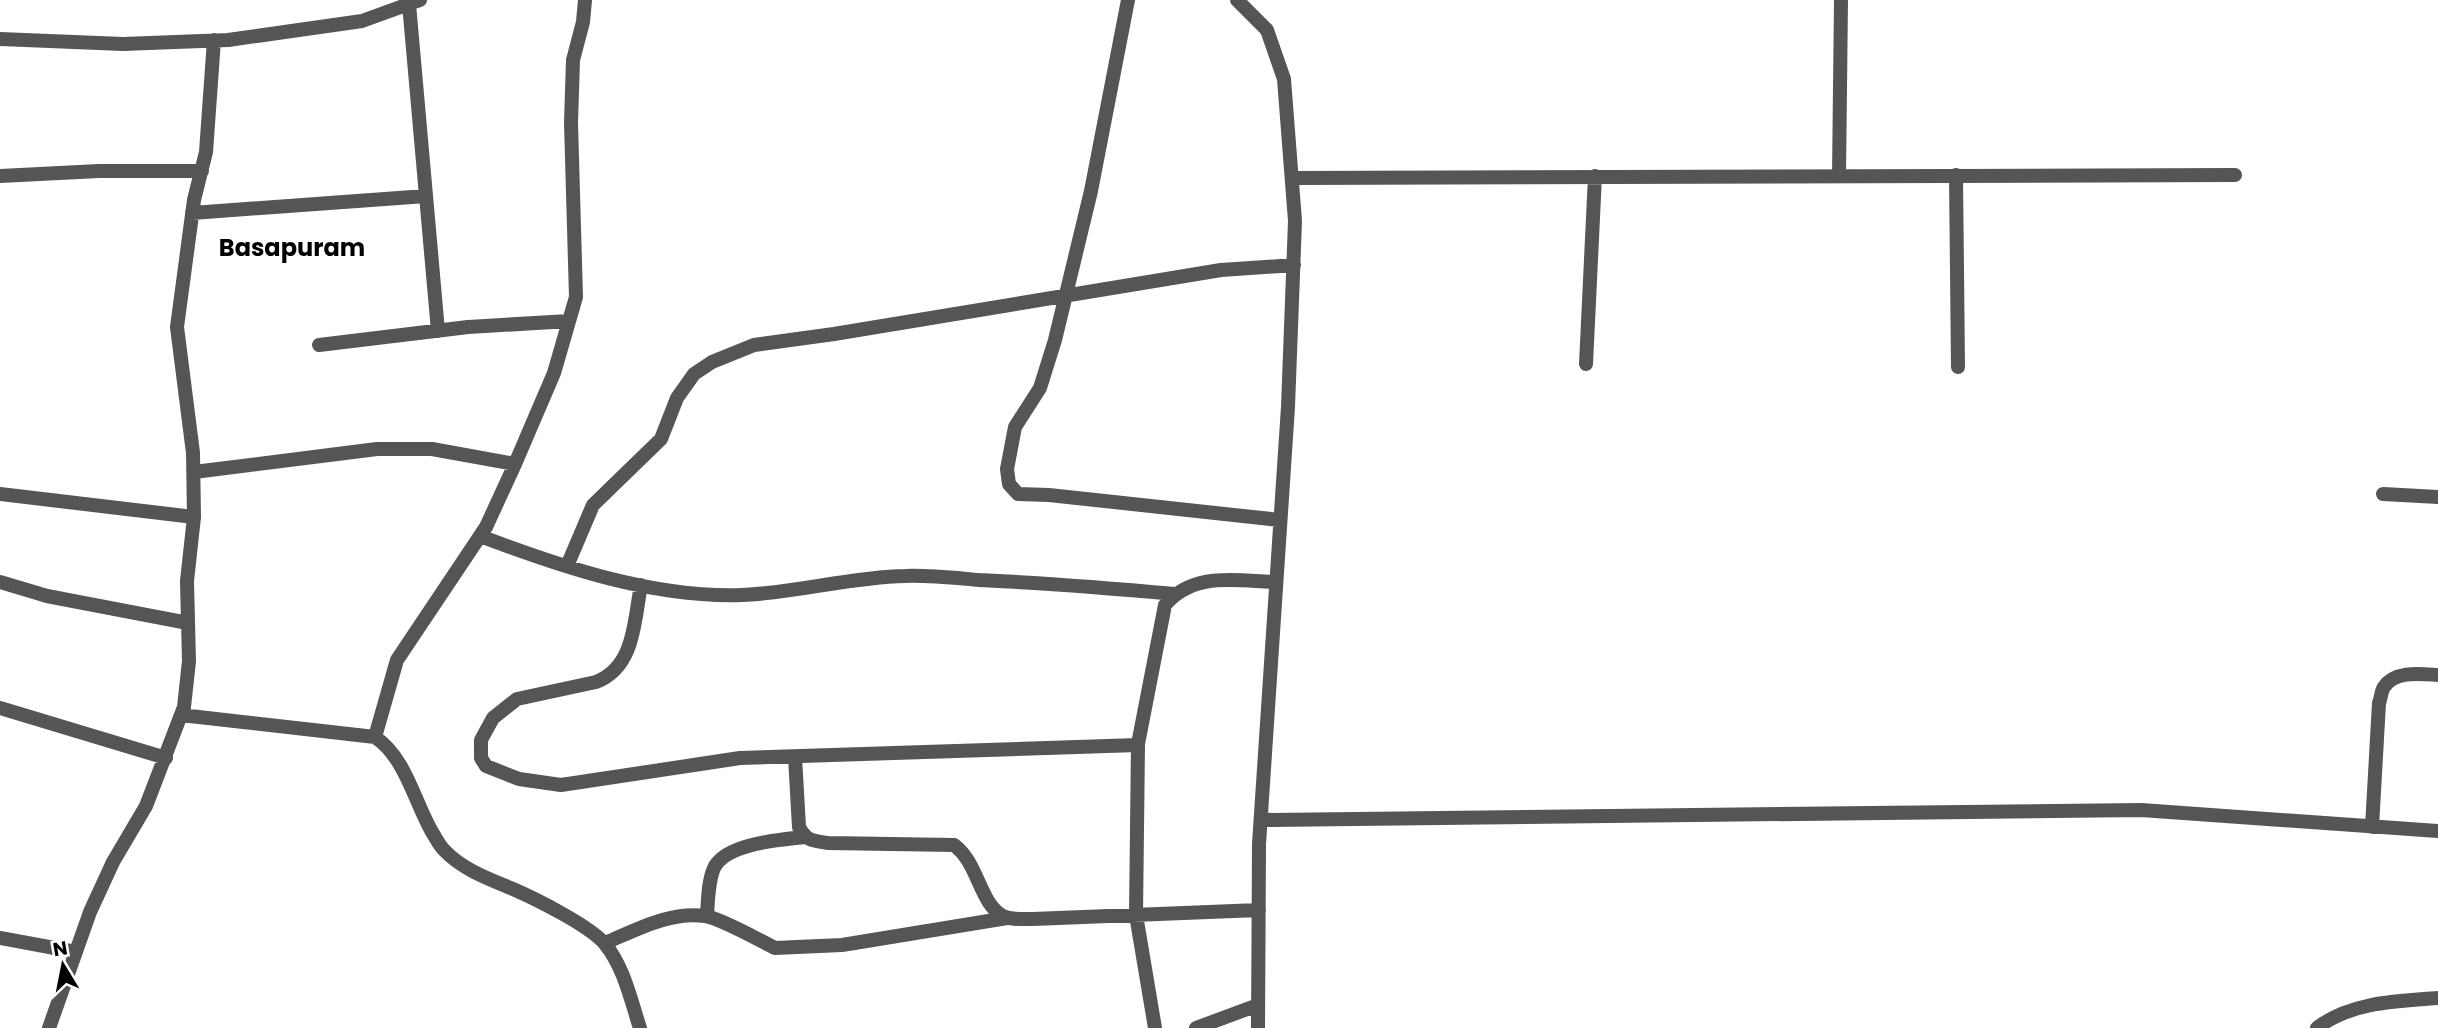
<svg xmlns="http://www.w3.org/2000/svg" width="2438" height="1028" font-family="Poppins,sans-serif">
<style>
.lines{fill:none;stroke-linecap:round;stroke-linejoin:round}
.minor{stroke:#555;stroke-width:14}
.labels{text-anchor:middle;dominant-baseline:central;stroke-width:5;stroke-linejoin:round;paint-order:stroke}
.quarter-label{font-size:24px;font-weight:bold;fill:#000;stroke:#fff}
</style>
<rect width="100%" height="100%" fill="#fff"/>
<g class="lines">
<!-- minor -->
<path class="minor" d="M1128,0L1091,191L1055,340L1040,388L1015,427L1007,469L1009,484L1018,494L1049,495L1280,520
M1237,0L1267,30L1284,79L1295,221L1288,407L1259,844L1258,1028
M409,4L438,331
M0,39L123,44L228,40L362,21L420,0
M1956,175L1958,367
M0,176L99,171H202
M1839,176L1841,0
M1292,178L2235,175
M192,213L426,196
M319,345L468,327L569,321
M1586,364L1595,176
M194,472L377,449H432L515,464
M0,494L194,517
M2383,494L2438,497
M480,536C562,567 653,598 742,595C796,593 850,577 905,576C929,575 955,578 979,580C1044,583 1109,588 1175,594
M567,566L593,505L661,439L677,398L694,374L712,362L754,345L834,334L1221,270L1294,265
M0,582L47,596L188,623
M641,585C634,621 635,667 596,682L517,699L493,718L481,740V758L486,766L519,779L561,785L740,758L1138,745
M0,708L166,758
M181,715L375,737C406,758 414,801 432,832C436,838 439,845 444,850C463,870 489,879 513,889C536,899 590,926 605,944C624,967 631,1001 640,1028
M375,737L397,660L486,527L515,464L554,373L576,297L571,123L573,60L583,22L585,0
M795,757L799,827C806,841 813,841 828,843L954,845C979,863 980,907 1005,917C1014,920 1025,919 1033,919L1259,910
M1261,820L2141,810L2438,831
M2372,827L2379,703C2381,699 2381,691 2384,687C2395,670 2422,674 2438,675
M707,916C708,901 708,879 715,866C729,843 780,840 804,837
M0,938L76,952
M605,943C636,930 670,911 705,916C720,918 759,940 775,948L842,945L1007,918
M49,1028L90,912L113,862L146,806L184,707L189,661L187,581L194,517L193,453L177,327L194,200L206,152L214,40
M1155,1028L1136,915L1138,744L1165,605C1194,571 1236,581 1276,582
M1196,1028L1258,1005
M2317,1028C2350,1002 2398,1001 2438,998"/>
</g>
<g class="labels">
<!-- quarter labels -->
<g class="quarter-label">
<text x="292" y="247">Basapuram</text>
</g>
</g>
<!-- north arrow -->
<g transform="translate(63 965) rotate(350)" stroke="#ffffff" stroke-width="5" paint-order="stroke">
<path d="M0-5L12 26L0 18L-12 26Z" fill="#000000"/>
<text y="-10" font-size="19" font-weight="bold" text-anchor="middle" fill="#000000">N</text>
</g>
</svg>
